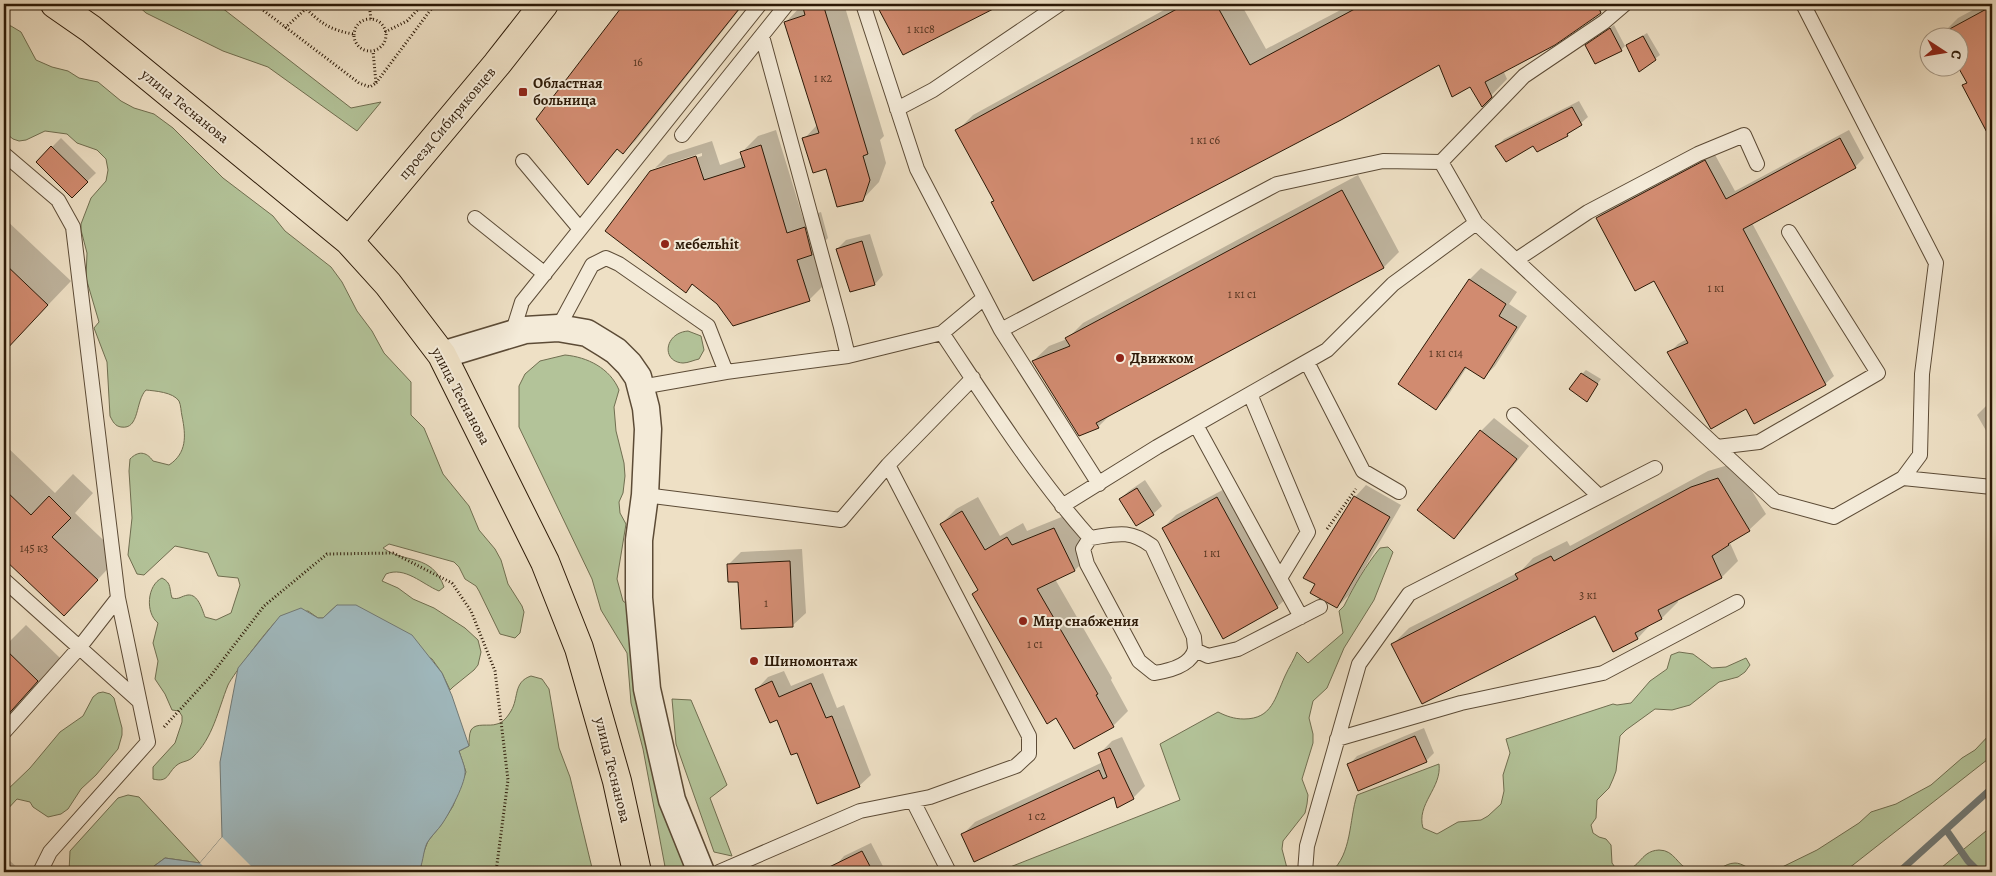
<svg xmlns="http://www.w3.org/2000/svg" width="1996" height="876" font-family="Alegreya,serif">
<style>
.green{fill:#b3c399;stroke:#706e50}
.water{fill:#a0bac0;stroke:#727a76}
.pier{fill:#eee0c5}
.shadow{fill:#0003}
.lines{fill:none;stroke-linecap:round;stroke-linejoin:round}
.stream{stroke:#727a76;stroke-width:7}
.building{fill:#d18b70;stroke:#2c1907}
.lane-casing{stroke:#5c4b36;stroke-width:16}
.street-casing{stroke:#5c4b36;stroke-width:29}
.primary-casing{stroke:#2c1907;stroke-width:30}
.path{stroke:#2c1907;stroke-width:3;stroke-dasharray:1 2.5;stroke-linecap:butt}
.lane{stroke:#f4ebd9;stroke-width:14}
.street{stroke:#f4ebd9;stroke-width:26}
.primary{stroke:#eee0c5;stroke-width:28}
.poi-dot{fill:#8f2418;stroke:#f4ebd9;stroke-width:2}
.labels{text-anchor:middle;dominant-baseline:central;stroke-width:4;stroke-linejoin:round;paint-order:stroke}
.number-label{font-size:12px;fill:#553621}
.poi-label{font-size:15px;font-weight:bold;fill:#2c1907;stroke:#f4ebd9;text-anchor:start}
.street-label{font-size:15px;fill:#2c1907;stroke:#f4ebd9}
</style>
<rect width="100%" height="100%" fill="#eee0c5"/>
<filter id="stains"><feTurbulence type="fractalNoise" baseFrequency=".004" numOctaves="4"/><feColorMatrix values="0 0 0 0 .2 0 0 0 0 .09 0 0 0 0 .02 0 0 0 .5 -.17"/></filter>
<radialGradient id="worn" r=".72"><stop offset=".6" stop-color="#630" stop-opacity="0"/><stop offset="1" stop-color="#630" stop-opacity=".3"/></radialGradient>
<!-- green -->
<path class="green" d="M136,4H217L351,108L381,102L357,131L268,67L223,51L146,13Z
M4,25L11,26L21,32L36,60L52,67L68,71L79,78L98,82L121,101L134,108L154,114L173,128L223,178L273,216L285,231L331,267L342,282L357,311L372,331L384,353L411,382V415L424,428L443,474L469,506L479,530L495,549L501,560L508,584L522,606L524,612L520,633L515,638L500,634L479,591L476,586L465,579L459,567L454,562L389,544L383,548C405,564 432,553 444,587L439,591C422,584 405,566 386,574L382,581L398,588L413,599L434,608L465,628L478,640L481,652L478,665L474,670L453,687L450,690L442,673L432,659L337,605L323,618H318L308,611C300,612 289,613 282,616C274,620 232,676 228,685C218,710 213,738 193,757C188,762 182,761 177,765C167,773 169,783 153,779V767L175,743L182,722V716L179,711L172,710L165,694L155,679L158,661L153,643L158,623C145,613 147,585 162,578C172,583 169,589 172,598C179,600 181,596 188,595C198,594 202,609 205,617L216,620L231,613L240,585L238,578L218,576L208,553L175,546L144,575L137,574L128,555L132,518L129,471L130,459C138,451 146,451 153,461L169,465C187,453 186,436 182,416C181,412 181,405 179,401C173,392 155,391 146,390C135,401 140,430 121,427C115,426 113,422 110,416L107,362L94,328L99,322L86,278L87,253L81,230V224L91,198L106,181L108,170L106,159L97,150L77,143L67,134L45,131L26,140L19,141L13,139L8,135L4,128Z
M688,331L701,336L704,350L699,359C694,360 688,363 683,363C661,362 664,333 688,331Z
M565,355C587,357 610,368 619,390L614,407L616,431L624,463L625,476L623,493L619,502L620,513L626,524L617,579L623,601L634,609L692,872H666L643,749L631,703L627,653L601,610L592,579L519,427V386L525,374L540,361Z
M1388,547L1393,552L1374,600L1344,648L1327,688L1313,701L1309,718L1313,734V743L1302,779L1308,795L1307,804L1305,813L1283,841L1282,849L1288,872L1000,871L1180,800L1160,744L1218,712C1226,716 1234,719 1244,719C1272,719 1275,698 1285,676C1289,667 1294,660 1297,652L1308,663L1343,633L1339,611L1344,606C1354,586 1366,565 1380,548Z
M1679,652L1693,654L1712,668L1726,667L1746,658L1750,665L1745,672L1738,677L1719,682L1690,705L1672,710L1655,709L1626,730L1620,736L1616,771L1613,779L1609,788L1597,800L1596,818L1591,825L1593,833L1599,837L1606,839L1611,845L1612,863L1617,870C1641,873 1638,851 1659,850C1675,850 1677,866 1690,870C1695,872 1715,869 1720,868C1725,866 1729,863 1735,863C1742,863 1749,869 1756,872H1331C1352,854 1349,820 1357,795L1439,764C1442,788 1416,804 1423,828L1437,834L1458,822L1481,820L1488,816L1501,804L1504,791L1503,775L1510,753L1506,739L1613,704L1617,705L1631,703L1650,681L1667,669L1671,655Z
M531,676L542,679L549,689L559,748L570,777L593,872H418L421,869V859L428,841L441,825L453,806L466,772L459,751L469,746C469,742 469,734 471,730C476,722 489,727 497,724C503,723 508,716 511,711C519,698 513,682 531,676Z
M103,692L110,694L114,698L122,728V735L118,749L96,775L81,789L68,809L61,814L48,817L33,807L30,802L17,799L4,813V793L30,768L60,732L83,716L93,697L98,693Z
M672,699L691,700L727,785L710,798L732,856L714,852L676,744Z
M1992,732V756L1844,872H1772L1817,850L1859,823L1871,812L1896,804L1931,785L1962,758L1975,750Z
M128,795L139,797L200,863L165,858L146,872H69L70,851L118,798Z
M1992,826V872H1936Z"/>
<!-- water -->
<path class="water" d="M337,605H356L412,635L442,673L452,696L469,746L459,751C461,757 464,764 465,770C467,781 449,814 442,824C438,830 431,836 427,843C423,851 423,866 418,872H146L165,858L200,863L222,837L220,762L238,668L280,616L301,608L318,618H323Z"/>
<!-- pier -->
<path class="pier" d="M222,837L257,872H209L200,863Z"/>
<!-- shadow -->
<path class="shadow" d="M626,4H744L636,140L623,153L618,149L588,183L538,119Z
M803,4H844L884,136L880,140L886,163L879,182L862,200L827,168L804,139L817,125L786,22Z
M878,4H1000L904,54Z
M1175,4H1241L1266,49L1352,4H1609L1598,14L1503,70L1507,79L1482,105L1470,85L1440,63L1392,92L1033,279L995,200L957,131L973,115Z
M1984,4H1992V139L1964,85L1968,82L1958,38L1942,34L1958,18Z
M1614,25L1625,46L1621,50L1596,63L1591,42Z
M1647,33L1660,55L1640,70L1628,45Z
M1579,101L1588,117L1567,135L1537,151L1534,144L1497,146L1504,139Z
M776,130L803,218L821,212L828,238L815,251L825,284L809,300L718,303L693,284L685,292L651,172L654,169V171L702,156V153L655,168L668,155L712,141L720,165L743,157L742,152L758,136Z
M1849,130L1864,158L1855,167L1752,223L1834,376L1825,384L1746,408L1669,353L1678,344L1687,339L1655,279L1597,218L1606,209L1714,153L1735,191Z
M61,138L96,173L72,196L37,162Z
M1358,175L1399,252L1384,267L1112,413L1098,427L1033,361L1049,346L1067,339L1083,323Z
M4,218L71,281L4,351Z
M870,234L883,275L875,284L837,249L846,240Z
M1481,268L1517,292L1509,304L1527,316L1495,366L1484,377L1467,367L1447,397L1436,408L1400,384L1470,279Z
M1586,370L1601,379L1586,401L1582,374Z
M1992,396V432L1988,434L1977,415L1991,401L1990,399Z
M1494,418L1529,446L1467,524L1454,537L1419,510L1481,431Z
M4,444L55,493L73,474L93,493L75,513L120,556L64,615L4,558Z
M1735,463L1766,514L1749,530L1730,543L1738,561L1722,577L1677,599L1678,602L1662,618L1653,622L1638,638L1614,650L1595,614L1393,644L1409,628L1521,571L1533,558L1567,541L1570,546L1708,471Z
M1145,480L1162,506L1153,514L1120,499L1129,491Z
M1366,485L1401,505L1349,595L1337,607L1355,497Z
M1230,486L1290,595L1277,607L1163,528L1176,515Z
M978,497L1000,536L1023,523L1027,531L1069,514L1090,555L1075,570L1055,579L1112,678L1111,680L1128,711L1113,726L1057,717L974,594L979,589L941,524L956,509Z
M802,549L806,613L793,625L739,580L728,565L741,552Z
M26,625L60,658L20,702L4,729V647Z
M784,671L791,686L823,673L837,708L844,705L871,775L859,786L798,751L778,718L757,689L768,677Z
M1424,728L1434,753L1426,761L1349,765L1357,756Z
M1122,737L1145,786L1133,798L1114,796L963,834L975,822L1103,762L1100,753L1112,741Z
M871,843L886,872H840L836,865L844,856Z
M9,860L22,872H4V866Z"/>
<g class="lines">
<!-- stream -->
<path class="stream" d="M1947,831L1968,861L1979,872
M1899,872L1992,788"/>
</g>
<!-- building -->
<path class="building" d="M624,4H743L623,154L617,149L588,185L536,119Z
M802,4H823L868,154L863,156L870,180L863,201L837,207L826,169L813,173L802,138L819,133L784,22L805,15Z
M876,4H1003L903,55Z
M1186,4H1216L1250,65L1364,4H1597L1601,13L1555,45L1485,82L1492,97L1482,107L1470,87L1452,97L1439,65L1341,120L1033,281L991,202L994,201L955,130Z
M1992,6V142L1962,85L1967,83L1958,67V38H1933Z
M1610,28L1622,51L1595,64L1585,45Z
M1643,36L1656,60L1639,72L1626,45Z
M1572,107L1582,125L1567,134L1568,136L1537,152L1533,146L1506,162L1495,146Z
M1840,138L1856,168L1743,229L1826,385L1754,424L1746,409L1711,429L1667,352L1688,343L1654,281L1635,291L1596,218L1705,160L1726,199Z
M761,145L787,233L805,227L812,255L797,260L810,301L733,326L717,304L692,284L686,293L605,231L650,171L696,156L704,180L745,167L740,152Z
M51,146L88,182L72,198L36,162Z
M1342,190L1384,268L1096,423L1099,428L1079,436L1032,361L1070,346L1065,338Z
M862,241L875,285L850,292L836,249Z
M4,263L48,305L4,352Z
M1469,279L1506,304L1499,316L1517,327L1484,379L1465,367L1436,410L1398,384Z
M1581,373L1598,384L1587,402L1569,389Z
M1480,430L1517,459L1454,539L1417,510Z
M1718,478L1750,531L1728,544L1729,545L1712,556L1722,578L1658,610L1662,619L1635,633L1638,639L1613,652L1595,616L1422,704L1391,644L1518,579L1515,574L1551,556L1554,561L1691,487Z
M1137,488L1154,515L1136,526L1119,499Z
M4,489L31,515L49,496L71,518L52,537L98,580L64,616L4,559Z
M1354,496L1390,517L1337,608L1310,593L1315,584L1303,578Z
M1217,497L1278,608L1223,639L1162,528Z
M962,511L985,550L1007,537L1012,545L1054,528L1075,571L1037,589L1098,694L1096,695L1114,727L1074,749L1056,718L1047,724L972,594L978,590L940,524Z
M790,561L793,627L741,629L738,582H728L727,564Z
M4,648L38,681L4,719Z
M772,681L779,697L811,683L826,718L832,716L860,787L817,804L797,753L791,755L777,720L770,723L755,689Z
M1415,736L1427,762L1358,791L1347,764Z
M1110,748L1134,799L1117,808L1114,797L974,862L961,834L1099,770L1103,779L1107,777L1098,753Z
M862,851L873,872H819Z"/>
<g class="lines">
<defs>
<path id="lane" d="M863,4L917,169L1001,330L1099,484
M762,36L841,327L848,356
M897,109L933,90L1060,4
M682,135L787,4
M4,154L58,200L73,227L118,598L148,742L50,852L40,872
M523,161L580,229
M475,218L545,274
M1476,223L1775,501L1834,517L1903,478L1920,455L1922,374L1936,263L1803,4
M1516,260L1588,212L1698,154L1744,135L1757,164
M558,328L592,265L606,258L619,264L708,326L726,372
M1001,330L1277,184L1383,161L1441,162L1524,76L1604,22L1625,4
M942,333C989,403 1034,475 1090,538L1083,549L1087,564L1139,661L1154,673C1168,671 1191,666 1195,649C1195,646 1194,640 1194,637L1152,546C1129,529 1117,534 1090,538
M512,334L522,302L760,4
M1307,362L1363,471L1399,492
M641,387L726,372L848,356L942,333L984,298
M1250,394L1308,532L1280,578
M1514,415L1599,496
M1196,425L1301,617
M1717,447L1759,442L1878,373L1789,232
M1903,478L1992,487
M645,495L841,520L888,465L973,378
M1062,506L1157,447L1327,350L1393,284L1476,223L1441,162
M4,580L139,701
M1195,650L1208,656L1238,649L1320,607
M4,732L79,648L118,598
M1337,739L1461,703L1603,673L1737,602
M913,801L949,872
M719,872L860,811L930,797L1016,766L1029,754V736L888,465
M1305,872L1307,846L1359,664L1409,594L1655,468"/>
<path id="street" d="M442,355L525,330L558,328L587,333L605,344L616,351L629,364L638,377L646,408L648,429L645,495L639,540V598L647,689L672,800L701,872"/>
<path id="primary" d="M55,4L91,29L349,241L388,284L442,355L545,562L579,648L617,781L637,872
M349,241L497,64L544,4"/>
</defs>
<!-- lane casing -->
<use href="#lane" class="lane-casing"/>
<!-- street casing -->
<use href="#street" class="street-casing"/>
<!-- primary casing -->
<use href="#primary" class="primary-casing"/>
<!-- path -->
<path class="path" d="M255,4L359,83L370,87L376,83L373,51
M302,4C318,22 330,30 353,34
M369,4L371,19
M354 35a16 16 0 1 1 32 0a16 16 0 1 1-32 0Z
M285,28L311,4
M385,32L407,21L423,4
M376,83L435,4
M1327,529L1356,489
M164,727L209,678L264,606L327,554L393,553L452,583L471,611L495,671L508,780L496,872"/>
<!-- lane -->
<use href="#lane" class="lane"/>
<!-- street -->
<use href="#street" class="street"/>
<!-- primary -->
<use href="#primary" class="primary"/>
</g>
<!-- markers -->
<g class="poi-dot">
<rect x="518" y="87" width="10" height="10" rx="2.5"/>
<circle cx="665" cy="244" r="5"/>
<circle cx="1120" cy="358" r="5"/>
<circle cx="1023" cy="621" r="5"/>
<circle cx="754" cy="661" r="5"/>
</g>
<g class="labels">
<!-- number labels -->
<g class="number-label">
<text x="921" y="29">1 к1с8</text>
<text x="638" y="62">16</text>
<text x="823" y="78">1 к2</text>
<text x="1205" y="140">1 к1 с6</text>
<text x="1716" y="288">1 к1</text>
<text x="1242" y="294">1 к1 с1</text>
<text x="1446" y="353">1 к1 с14</text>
<text x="34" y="548">145 к3</text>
<text x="1212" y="553">1 к1</text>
<text x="1588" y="595">3 к1</text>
<text x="766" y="603">1</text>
<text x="1035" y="644">1 с1</text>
<text x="1037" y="816">1 с2</text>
</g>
<!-- poi labels -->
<g class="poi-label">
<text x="533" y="83">Областная<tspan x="533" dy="17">больница</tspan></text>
<text x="675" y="244">мебельhit</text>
<text x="1130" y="358">Движком</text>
<text x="1033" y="621">Мир снабжения</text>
<text x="764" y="661">Шиномонтаж</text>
</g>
<!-- street labels -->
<g class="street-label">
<text transform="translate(185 106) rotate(39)">улица Теснанова</text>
<text transform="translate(447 123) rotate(-50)">проезд Сибиряковцев</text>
<text transform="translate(461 396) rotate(62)">улица Теснанова</text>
<text transform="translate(613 770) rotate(76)">улица Теснанова</text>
</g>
</g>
<!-- margin -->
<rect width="1996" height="876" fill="none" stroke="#eee0c5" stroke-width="20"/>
<rect x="5" y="5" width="1986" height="866" fill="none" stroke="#2c1907" stroke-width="2.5"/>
<rect x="10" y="10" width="1976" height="856" fill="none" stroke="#2c1907"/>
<!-- north arrow -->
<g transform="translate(1944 52) rotate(102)"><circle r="24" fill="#f4ebd9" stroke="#a49785"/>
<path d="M0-4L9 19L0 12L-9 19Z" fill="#8f2418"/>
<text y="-8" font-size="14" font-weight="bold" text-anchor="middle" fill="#2c1907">С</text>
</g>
<rect width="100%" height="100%" filter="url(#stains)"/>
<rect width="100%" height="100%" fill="url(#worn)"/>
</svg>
